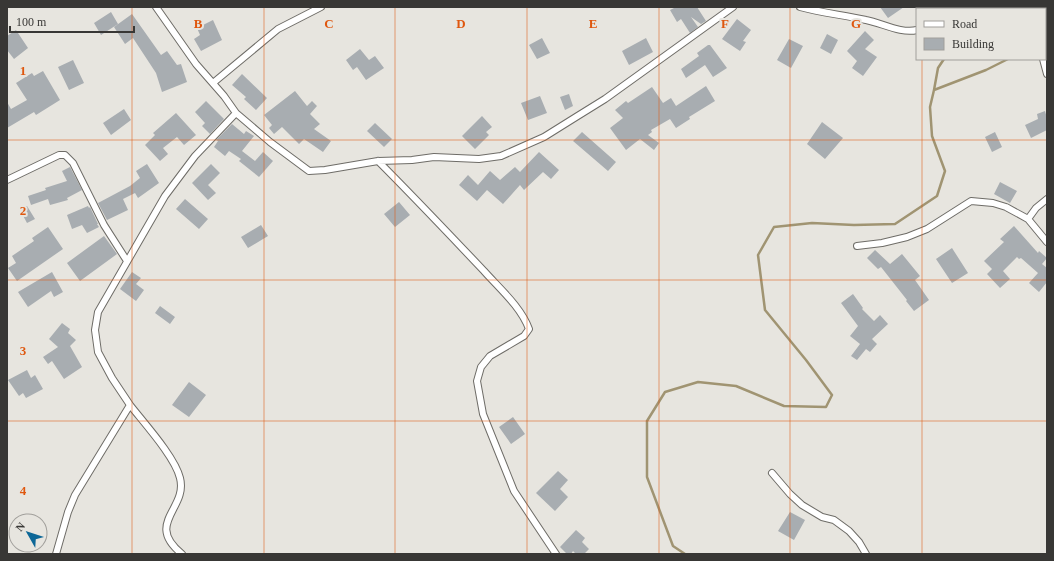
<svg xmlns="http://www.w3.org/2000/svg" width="1054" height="561" font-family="'Times New Roman',serif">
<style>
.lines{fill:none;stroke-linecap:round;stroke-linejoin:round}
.stream{stroke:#a09472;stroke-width:2.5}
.building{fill:#a8adb1}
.street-casing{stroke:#6e6c67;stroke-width:8}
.street{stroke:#fff;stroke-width:6}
.grid{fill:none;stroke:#df570e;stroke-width:1;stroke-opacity:0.55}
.grid-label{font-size:13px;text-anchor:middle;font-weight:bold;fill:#df570e;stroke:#e7e5df;stroke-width:4;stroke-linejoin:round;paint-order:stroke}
</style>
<rect width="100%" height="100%" fill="#e7e5df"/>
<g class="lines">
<!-- stream -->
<path class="stream" d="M986,9L988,7
M1045,40L1047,39
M934,90L938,68L944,59
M685,554L673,546L647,477V421L665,392L698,382L736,386L784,406L826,407L832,395L806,360L765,310L758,255L774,227L812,223L854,225L895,224L937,196L945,171L932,136L930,107L934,90L986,70L1008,59"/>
</g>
<!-- building -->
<path class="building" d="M676,7H697L706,21L701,24L691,17L698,27L690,33L681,19L677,22L670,10Z
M880,7H904L888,18Z
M111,12L118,24L101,35L94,23Z
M132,14L161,55L167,51L177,65L181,64L187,82L162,92L156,73L133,38L125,44L114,27Z
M737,19L751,30L743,41L746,42L740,51L722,39Z
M213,20L222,40L201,51L194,39L200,35L197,28Z
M16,30L28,48L14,59L7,50V36Z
M865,31L874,40L865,49L877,57L863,76L852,68L857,61L847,51Z
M827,34L838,40L831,54L820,48Z
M542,38L550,53L537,59L529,45Z
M646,38L653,52L629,65L622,51Z
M789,39L803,46L791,68L777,60Z
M708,45H710L727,68L713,77L705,65L686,78L681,69L699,56L697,53Z
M360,49L369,60L375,56L384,68L366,80L357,67L353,70L346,60Z
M73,60L84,83L69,90L58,67Z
M43,71L60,100L36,115L34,112L7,128V102L11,109L27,100L16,83L32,73L34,76Z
M242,74L267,98L256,110L244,99L246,97L232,85Z
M706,86L715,101L689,117L690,119L676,128L670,119L651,130L652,132L648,135L659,143L654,150L640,139L626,150L610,128L623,118L615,110L626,101L628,103L652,87L663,103L671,98L676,106Z
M295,91L307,106L312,101L317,106L310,114L320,124L314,129L331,141L323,152L304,139L299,144L282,127L274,134L269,128L272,125L264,115Z
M569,94L573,106L565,110L560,97Z
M540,96L547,113L528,120L521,103Z
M206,101L224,119L210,134L202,126L205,123L195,112Z
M124,109L131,120L111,135L103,123Z
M1045,111L1047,118V130L1031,138L1025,125L1038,119L1037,114Z
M176,113L196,135L184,145L177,137L163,148L168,154L160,161L145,145L155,135L153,133Z
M482,116L492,127L486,132L489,135L475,149L462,136Z
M822,122L843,138L825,159L807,144Z
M375,123L392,139L384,147L367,131Z
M232,124L244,134L246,131L254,136L242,151L255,161L263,152L273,161L259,177L239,161L241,159L229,151L225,156L214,147L218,141L216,140Z
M582,132L616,162L608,171L573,141Z
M995,132L1002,147L992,152L985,137Z
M539,152L559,170L551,179L543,172L524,190L520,185L503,204L487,190L477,201L459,185L468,175L478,185L490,171L500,180L515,167L520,172Z
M147,164L159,183L138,198L135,193L123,199L128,210L107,220L98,203L130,186L140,178L136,171Z
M211,164L220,173L208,185L216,193L208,200L192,183Z
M70,167L82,190L67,198L68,200L50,205L48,199L31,205L28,196L46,190L45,188L67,181L62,171Z
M1000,182L1017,191L1010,203L994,194Z
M185,199L208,219L199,229L176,209Z
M399,202L410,215L395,227L384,214Z
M27,206L35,219L27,223L20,210Z
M88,206L89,208L90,207L98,224H97L99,227L87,233L82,225L72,229L67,215Z
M261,225L268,236L248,248L241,237Z
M1014,226L1038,253L1039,251L1047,258L1042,264L1047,268V282L1039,292L1029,283L1038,273L1021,258L1019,259L1017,257L1003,271L1010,279L1000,288L987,274L992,269L984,261L1004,242L1000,239Z
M48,227L63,249L17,281L8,268L16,263L12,256L34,241L32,238Z
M104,236L117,254L80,281L67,263Z
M952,248L968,273L952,283L936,259Z
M875,250L890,264L902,254L920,276L915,280L929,300L914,311L906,301L907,300L881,267L878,269L867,258Z
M52,272L63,292L54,297L51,291L28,307L18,292Z
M132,272L141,278L136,284L144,290L136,301L120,289Z
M853,294L863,308L862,309L874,321L880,315L888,324L872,339L877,344L870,352L866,349L857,360L851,356L860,344L850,336L858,326L841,303Z
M160,306L175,317L170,324L155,313Z
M62,323L70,329L68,333L76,340L70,346L82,367L64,379L52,361L48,364L43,357L58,347L49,339Z
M27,370L31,378L35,375L43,389L26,398L23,393L19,396L8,380Z
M189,382L206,395L189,417L172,405Z
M513,417L525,434L511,444L499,427Z
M558,471L568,480L560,489L568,497L555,511L536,493Z
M790,512L805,520L794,540L778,531Z
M576,530L585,538L582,542L589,549L584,554H576L573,551L571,554H567L560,547Z"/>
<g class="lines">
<defs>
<path id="street" d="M156,7L196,64L224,96L236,113L270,142L309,171L325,170L378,161L412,160L434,157L479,159L501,156L544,137L576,117L605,99L733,7
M800,7C822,13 844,15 866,20C882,23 901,34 917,30
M1030,7V9
M939,9L940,7
M1043,59L1047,74
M213,83L278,29L321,7
M378,161C414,197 449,234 484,271C500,289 521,307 529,329L524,336L490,356L481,367L477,381L483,414L514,491L556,554
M7,180L59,155H65L73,163L104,225L127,261
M1047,199L1036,208L1028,219L1047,242
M857,246L882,243L907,237L927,229L971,201L993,203L1006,207L1028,219
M130,405C144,423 175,457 180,478C188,509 144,523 182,554
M772,473L790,494L802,505L822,517L834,520L849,531L859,542L866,554
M56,554L68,512L75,495L130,405L112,378L98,352L95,330L98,312L165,196L195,156L236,113"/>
</defs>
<!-- street casing -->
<use href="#street" class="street-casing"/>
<!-- street -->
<use href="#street" class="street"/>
</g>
<!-- grid -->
<path class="grid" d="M132,7V554M264,7V554M395,7V554M527,7V554M659,7V554M790,7V554M922,7V9M922,59V554M7,140H1047M7,280H1047M7,421H1047"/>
<g class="grid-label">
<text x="198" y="28">B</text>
<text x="329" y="28">C</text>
<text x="461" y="28">D</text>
<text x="593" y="28">E</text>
<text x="725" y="28">F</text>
<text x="856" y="28">G</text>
<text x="23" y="75">1</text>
<text x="23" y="215">2</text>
<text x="23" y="355">3</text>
<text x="23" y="495">4</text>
</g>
<!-- border -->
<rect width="1054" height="561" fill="none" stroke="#383735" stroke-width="16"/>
<!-- legend -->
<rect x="916" y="8" width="130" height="52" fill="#e7e5df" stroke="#a19f9b"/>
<rect x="924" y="21" width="20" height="6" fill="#ffffff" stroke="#a19f9b"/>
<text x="952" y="28" font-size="12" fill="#383735">Road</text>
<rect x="924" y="38" width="20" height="12" fill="#a8adb1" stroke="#a19f9b"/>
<text x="952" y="48" font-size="12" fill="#383735">Building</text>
<!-- north arrow -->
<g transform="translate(28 533) rotate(309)"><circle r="19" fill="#e7e5df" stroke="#a19f9b"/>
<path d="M0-3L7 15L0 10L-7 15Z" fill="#0d6797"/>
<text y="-6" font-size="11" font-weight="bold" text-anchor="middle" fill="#383735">N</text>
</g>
<!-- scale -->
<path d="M10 26v6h124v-6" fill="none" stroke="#383735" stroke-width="2"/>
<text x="16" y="26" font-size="12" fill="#383735" stroke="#e7e5df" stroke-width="3" paint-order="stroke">100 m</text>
</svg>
